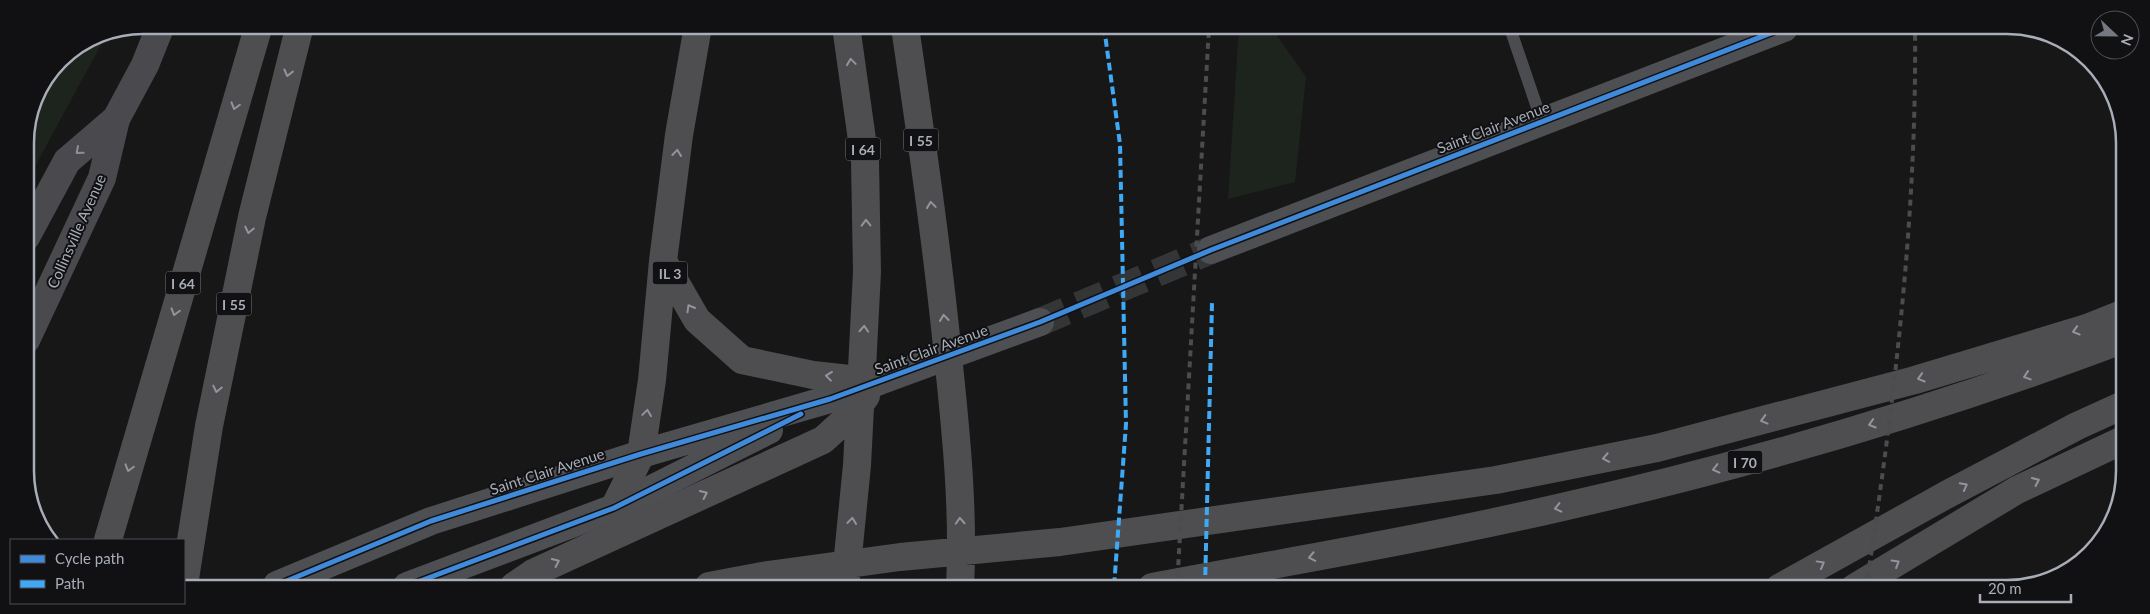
<svg xmlns="http://www.w3.org/2000/svg" width="2150" height="614" font-family="Lato,sans-serif">
<style>
.green{fill:#1d241e}
.lines{fill:none;stroke-linecap:round;stroke-linejoin:round}
.primary-tunnel{stroke:#343537;stroke-width:28;stroke-dasharray:28 14;stroke-linecap:butt}
.lane{stroke:#4b4c50;stroke-width:12}
.secondary{stroke:#4a4a4e;stroke-width:28}
.primary{stroke:#4d4f52;stroke-width:28}
.highway{stroke:#4e4e51;stroke-width:28}
.rail{stroke:#4b4c4f;stroke-width:4;stroke-dasharray:6 5;stroke-linecap:butt}
.quiet{stroke:#3fa9f5;stroke-width:4;stroke-dasharray:8 4;stroke-linecap:butt}
.cycleway-casing{stroke:#111113;stroke-width:8}
.cycleway{stroke:#408adc;stroke-width:5}
.oneway{stroke:#92959e}
.oneway2{stroke:#8c8f98}
.labels{text-anchor:middle;dominant-baseline:central;stroke-width:4;stroke-linejoin:round;paint-order:stroke}
.shield{fill:#111113;stroke:#7b7e86;stroke-width:1}
.shield-label{font-size:14px;font-weight:bold;fill:#a8adb8}
.street-label{font-size:15px;fill:#a8adb8;stroke:#111113}
.rim{fill:none;stroke:#a8adb8;stroke-width:2.5}
</style>
<rect width="100%" height="100%" fill="#171717"/>
<!-- green -->
<path class="green" d="M1239,27H1271L1306,77L1295,182L1228,199Z
M108,32L26,183L25,136L37,91L60,59L98,34Z"/>
<g class="lines">
<!-- primary-tunnel -->
<path class="primary-tunnel" d="M1040,322L1211,250"/>
<!-- lane -->
<path class="lane" d="M1510,28L1542,122"/>
<!-- secondary -->
<path class="secondary" d="M26,237L67,161L116,119
M26,340L102,178L116,119L145,65L161,25"/>
<!-- primary -->
<path class="primary" d="M1211,250L1784,28
M277,585L431,521L641,454L830,399L1040,322
M407,586L614,508L769,430"/>
<!-- highway -->
<path class="highway" d="M698,26L679,135L663,261L697,320L742,360L813,375L877,382
M905,27C921,136 937,246 948,356C956,432 964,510 960,587
M614,508L641,454L652,380L663,261
M108,540L259,25
M184,585L209,426L252,217L300,25
M514,586L533,573L823,440L855,411L866,396
M709,586L762,576L900,557L1060,542L1496,480L1657,448L1915,380L2087,328L2122,314
M845,586L857,465L867,272L865,161L846,26
M1152,587C1287,562 1423,539 1558,508C1749,465 1938,409 2122,340
M1779,588L1946,495L2077,426L2121,406
M1854,588L2017,490L2121,441"/>
<!-- rail -->
<path class="rail" d="M1177,587L1209,27
M1866,588C1894,404 1917,216 1915,29"/>
<!-- quiet -->
<path class="quiet" d="M1104,27L1120,144L1126,424L1114,587
M1205,587L1212,303"/>
<defs>
<path id="cycleway" d="M277,585L431,521L641,454L830,399L1040,322L1211,250L1784,28
M407,586L614,508L801,414"/>
</defs>
<!-- cycleway casing -->
<use href="#cycleway" class="cycleway-casing"/>
<!-- cycleway -->
<use href="#cycleway" class="cycleway"/>
</g>
<!-- one-way arrows -->
<defs><path id="oneway-chevron" d="M-2-3.5L2.5 0L-2 3.5" fill="none" stroke-width="1.6" stroke-linecap="round" stroke-linejoin="round" transform="scale(1.25)"/></defs>
<g class="oneway">
<use href="#oneway-chevron" transform="translate(851 62) rotate(-98)"/>
<use href="#oneway-chevron" transform="translate(288 73) rotate(104)"/>
<use href="#oneway-chevron" transform="translate(235 106) rotate(106)"/>
<use href="#oneway-chevron" transform="translate(677 153) rotate(-83)"/>
<use href="#oneway-chevron" transform="translate(931 205) rotate(-98)"/>
<use href="#oneway-chevron" transform="translate(866 223) rotate(-91)"/>
<use href="#oneway-chevron" transform="translate(249 230) rotate(102)"/>
<use href="#oneway-chevron" transform="translate(690 308) rotate(-120)"/>
<use href="#oneway-chevron" transform="translate(175 312) rotate(106)"/>
<use href="#oneway-chevron" transform="translate(944 318) rotate(-96)"/>
<use href="#oneway-chevron" transform="translate(864 329) rotate(-87)"/>
<use href="#oneway-chevron" transform="translate(2076 331) rotate(163)"/>
<use href="#oneway-chevron" transform="translate(829 376) rotate(-173)"/>
<use href="#oneway-chevron" transform="translate(2027 376) rotate(162)"/>
<use href="#oneway-chevron" transform="translate(1921 378) rotate(163)"/>
<use href="#oneway-chevron" transform="translate(217 389) rotate(102)"/>
<use href="#oneway-chevron" transform="translate(647 413) rotate(-82)"/>
<use href="#oneway-chevron" transform="translate(1764 420) rotate(165)"/>
<use href="#oneway-chevron" transform="translate(1872 424) rotate(163)"/>
<use href="#oneway-chevron" transform="translate(1606 458) rotate(169)"/>
<use href="#oneway-chevron" transform="translate(129 468) rotate(106)"/>
<use href="#oneway-chevron" transform="translate(1716 469) rotate(166)"/>
<use href="#oneway-chevron" transform="translate(2036 481) rotate(-25)"/>
<use href="#oneway-chevron" transform="translate(1964 486) rotate(-28)"/>
<use href="#oneway-chevron" transform="translate(704 494) rotate(-25)"/>
<use href="#oneway-chevron" transform="translate(1558 508) rotate(167)"/>
<use href="#oneway-chevron" transform="translate(852 521) rotate(-84)"/>
<use href="#oneway-chevron" transform="translate(960 521) rotate(-93)"/>
<use href="#oneway-chevron" transform="translate(1312 557) rotate(169)"/>
<use href="#oneway-chevron" transform="translate(556 562) rotate(-25)"/>
<use href="#oneway-chevron" transform="translate(1896 563) rotate(-31)"/>
<use href="#oneway-chevron" transform="translate(1821 564) rotate(-29)"/>
</g>
<use class="oneway2" href="#oneway-chevron" transform="translate(79 151) rotate(139)"/>
<g class="labels">
<!-- shield labels -->
<g class="shield">
<rect x="903.5" y="128.5" width="35" height="23" rx="4"/>
<rect x="845.5" y="137.5" width="35" height="23" rx="4"/>
<rect x="652.5" y="261.5" width="35" height="23" rx="4"/>
<rect x="165.5" y="271.5" width="35" height="23" rx="4"/>
<rect x="216.5" y="292.5" width="35" height="23" rx="4"/>
<rect x="1727.5" y="450.5" width="35" height="23" rx="4"/>
</g>
<g class="shield-label">
<text x="921" y="140">I 55</text>
<text x="863" y="149">I 64</text>
<text x="670" y="273">IL 3</text>
<text x="183" y="283">I 64</text>
<text x="234" y="304">I 55</text>
<text x="1745" y="462">I 70</text>
</g>
<!-- street labels -->
<g class="street-label">
<text transform="translate(1493 127) rotate(-21)">Saint Clair Avenue</text>
<text transform="translate(76 231) rotate(-66)">Collinsville Avenue</text>
<text transform="translate(931 349) rotate(-20)">Saint Clair Avenue</text>
<text transform="translate(547 471) rotate(-18)">Saint Clair Avenue</text>
</g>
</g>
<!-- crop -->
<path d="M0 0H2150V614H0ZM143 34H2007A109 109 0 0 1 2116 143V471A109 109 0 0 1 2007 580H143A109 109 0 0 1 34 471V143A109 109 0 0 1 143 34Z" fill="#111113" fill-rule="evenodd"/>
<path class="rim" d="M143 34H2007A109 109 0 0 1 2116 143V471A109 109 0 0 1 2007 580H143A109 109 0 0 1 34 471V143A109 109 0 0 1 143 34Z"/>
<!-- legend -->
<rect x="10" y="539" width="175" height="65" fill="#111113" stroke="#4d4f55"/>
<rect x="20" y="555" width="25" height="8" fill="#408adc" stroke="#4d4f55"/>
<text x="55" y="564" font-size="15" fill="#a8adb8">Cycle path</text>
<rect x="20" y="580" width="25" height="8" fill="#3fa9f5" stroke="#4d4f55"/>
<text x="55" y="589" font-size="15" fill="#a8adb8">Path</text>
<!-- north arrow -->
<g transform="translate(2115 35) rotate(112)"><circle r="24" fill="#111113" stroke="#4d4f55"/>
<path d="M0-4L9 19L0 12L-9 19Z" fill="#757880"/>
<text y="-8" font-size="14" font-weight="bold" text-anchor="middle" fill="#a8adb8">N</text>
</g>
<!-- scale -->
<path d="M1980 594v8h91v-8" fill="none" stroke="#a8adb8" stroke-width="2.5"/>
<text x="1988" y="594" font-size="15" fill="#a8adb8" stroke="#111113" stroke-width="4" paint-order="stroke">20 m</text>
</svg>
